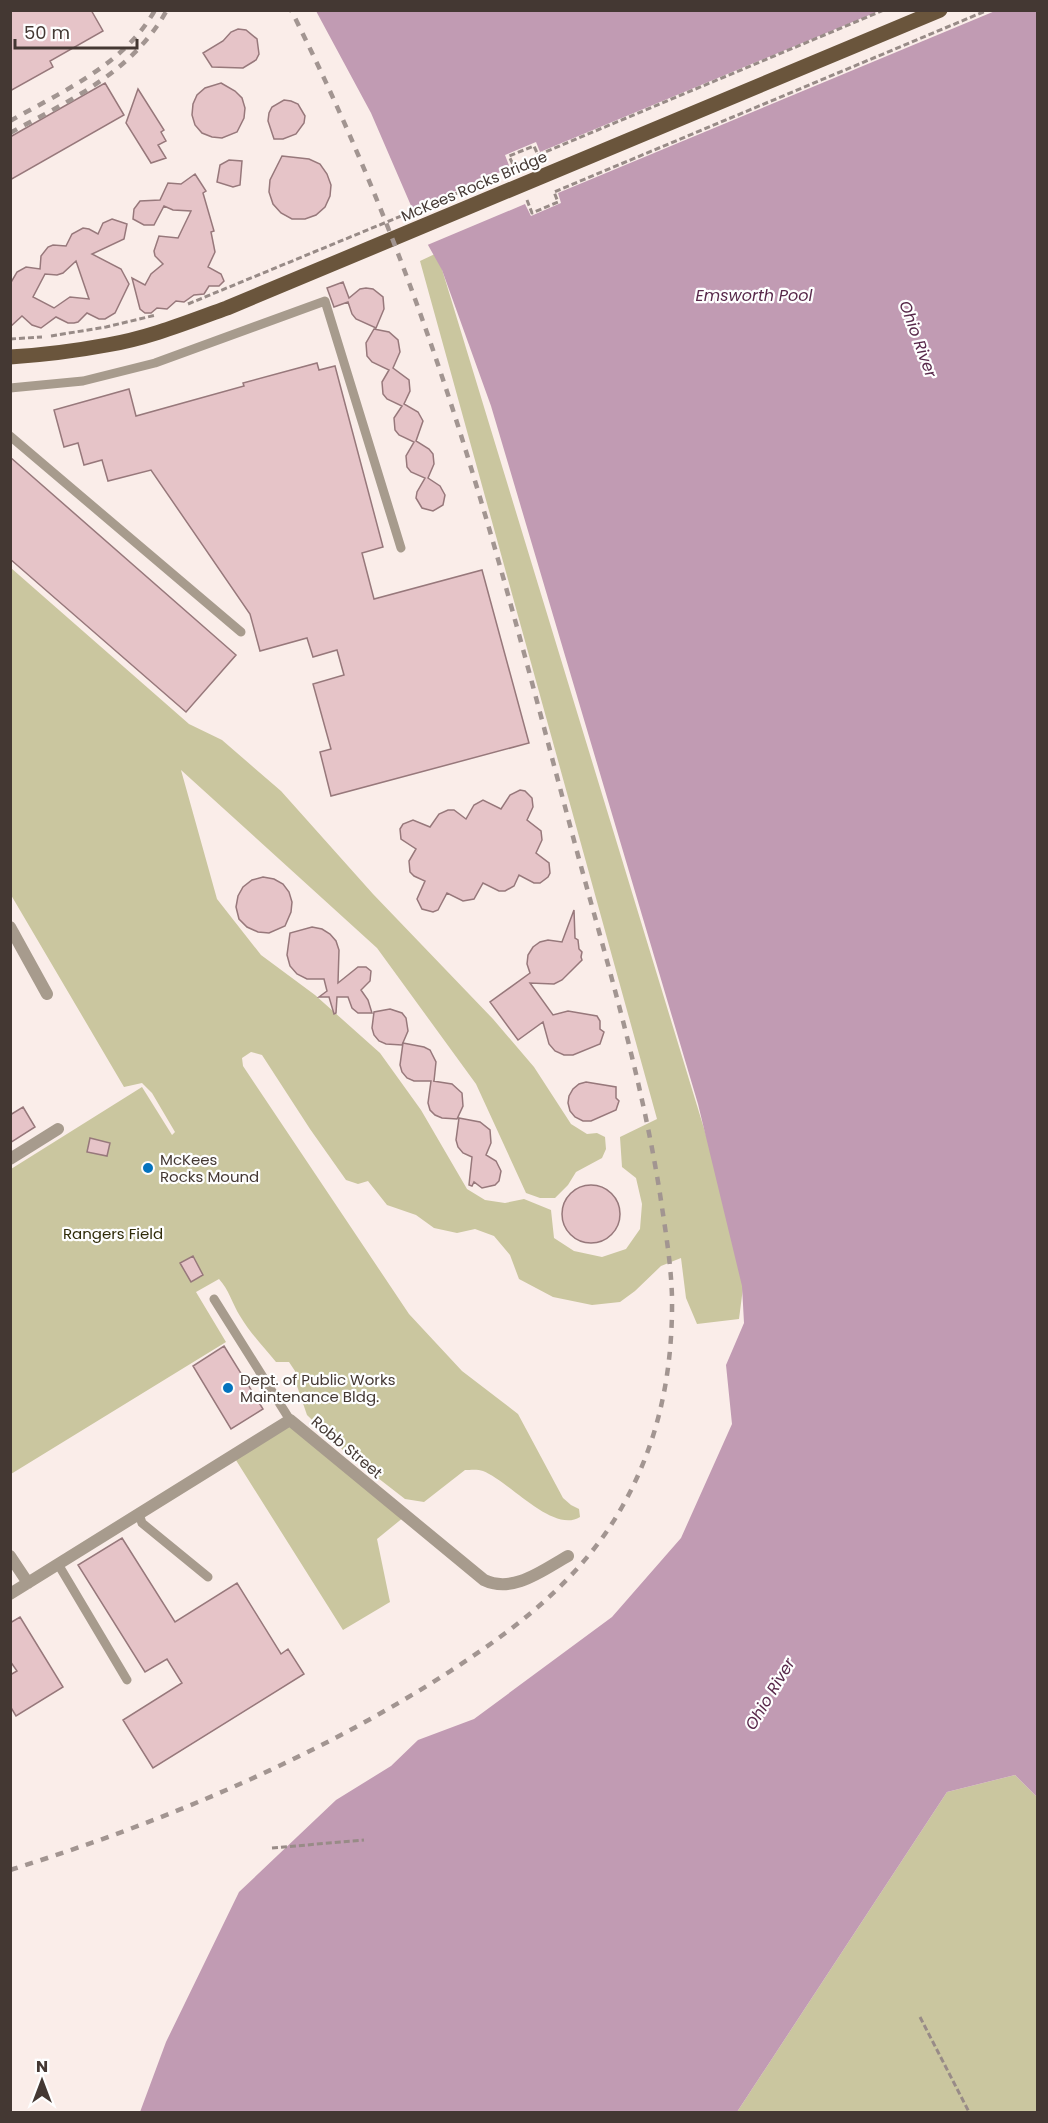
<svg xmlns="http://www.w3.org/2000/svg" width="1048" height="2123" font-family="Poppins,sans-serif">
<style>
.green{fill:#cac69f}
.water{fill:#c19bb3}
.pier{fill:#faede9}
.building{fill:#e6c4c8;stroke:#97787b;stroke-width:1.5;fill-rule:evenodd}
.lines{fill:none;stroke-linecap:round;stroke-linejoin:round}
.path{stroke:#988b87;stroke-width:3;stroke-dasharray:6 3;stroke-linecap:butt}
.service{stroke:#a79b8d;stroke-width:9}
.minor{stroke:#a79b8d;stroke-width:12}
.primary{stroke:#6a553c;stroke-width:15}
.rail{stroke:#a29591;stroke-width:4.5;stroke-dasharray:8 8;stroke-linecap:butt}
.poi-dot{fill:#0473be;stroke:#fefefe;stroke-width:2}
.labels{text-anchor:middle;dominant-baseline:central;stroke-width:4.5;stroke-linejoin:round;paint-order:stroke}
.street-label{font-size:15px;fill:#443833;stroke:#fefefe}
.poi-label{font-size:15px;fill:#443833;stroke:#fefefe;text-anchor:start}
.park-label{font-size:15px;fill:#302c09;stroke:#fefefe}
.water-label{font-size:16px;font-style:italic;fill:#58284a;stroke:#fefefe}
</style>
<rect width="100%" height="100%" fill="#faede9"/>
<!-- green -->
<path class="green" d="M437,253L738,1240L744,1280L739,1319L697,1324L686,1298L681,1258L661,1266L635,1291L620,1302L592,1305L553,1297L519,1279L510,1255L494,1236L475,1229L457,1233L434,1228L416,1215L387,1205L368,1181L358,1184L346,1180L310,1129L262,1055L251,1052L242,1058L243,1066L409,1314L462,1371L518,1414L563,1498L571,1505L579,1509L580,1517C553,1534 509,1481 483,1471C478,1469 470,1470 465,1470L424,1502L405,1499L347,1454L307,1415L296,1383L295,1371L289,1362H276C264,1347 250,1333 240,1316C232,1303 229,1290 219,1279L196,1292L226,1342L11,1474V1169L142,1087L172,1135L175,1132L152,1093L142,1083L124,1087L11,895V568L189,724L222,740L281,791L373,894L493,1019L534,1067L571,1124L587,1134L597,1133L605,1137L606,1149L602,1158L576,1172L568,1185L555,1198H540L526,1193L476,1084L377,948L181,770L217,899L261,955L315,995L380,1053L421,1110L467,1189L485,1200L505,1203L524,1199L551,1210L554,1238L574,1251L602,1257L626,1249L640,1229L642,1204L636,1178L622,1167L620,1137L657,1119L420,261Z
M290,1423L404,1517L377,1539L390,1602L343,1630L234,1457Z
M1015,1775L1037,1797V2112H737L947,1792Z"/>
<!-- water -->
<path class="water" d="M316,11H1037V1797L1015,1775L947,1792L737,2112H140L166,2042L239,1892L336,1800L391,1766L418,1740L474,1719L612,1617L681,1538L732,1424L726,1365L744,1323L742,1286L698,1104L491,406L442,270L428,245L371,113Z"/>
<!-- pier -->
<path class="pier" d="M879,11H995L558,193L561,203L531,216L525,204L425,246L410,210L510,168L505,155L536,142L540,152Z"/>
<!-- building -->
<path class="building" d="M10,10H91L103,31L50,61L53,67L10,91Z
M238,29L246,30L257,39L259,54L256,60L243,68L212,67L203,53L223,41L231,32Z
M105,83L124,115L10,180V137Z
M221,83L235,91L242,98L245,108L244,118L237,132L222,138L212,137L202,133L195,125L192,115L193,104L197,95L205,88Z
M138,89L164,130L161,132L166,141L158,145L166,158L151,163L126,123Z
M284,100L291,101L298,104L305,116L304,123L296,134L283,139H274L268,121L269,113L272,107Z
M282,156L309,159L320,164L327,174L331,185L330,196L325,207L316,215L305,219H292L281,213L273,204L269,192L270,180Z
M229,160L242,161L240,185L233,187L217,182L220,165Z
M195,174L206,191L203,193L214,231L211,232L215,252L208,267L221,274L224,281L219,286H209L204,294L194,295L184,302L176,301L167,309L157,308L151,313H145L140,309L132,278L145,285L151,274L163,264L155,256L154,251L159,236L178,238L191,211L173,210L164,206L154,225H144L133,219L134,209L140,201L160,200L168,183L181,184Z
M112,219L127,224L124,239L92,254L121,269L129,284L115,313L105,319H99L87,313L78,322L74,323H68L56,317L41,328L32,325L22,316L10,327V284L17,272L26,267L40,269L41,256L48,247L53,245L66,246L72,234L83,228L89,229L98,234L103,223ZM76,261L89,299L70,297L54,308L33,297L45,274L57,275L63,273Z
M343,282L349,298L360,289L366,288L373,289L383,297L384,309L376,328L356,319L352,314L348,302L334,307L327,288Z
M374,329L389,332L398,340L400,352L393,368L409,380L410,391L404,404L418,412L423,421L416,441L429,449L433,454L434,464L428,478L440,486L445,495L443,505L433,511L422,508L416,498L417,492L425,478L411,472L407,467L406,456L414,442L399,435L395,430L394,418L402,406L387,399L383,394L382,382L389,370L372,362L367,356L366,343Z
M317,363L319,370L335,366L383,547L362,553L374,599L482,570L529,743L331,796L320,752L331,749L313,684L344,675L337,650L313,657L307,638L260,651L250,614L151,470L108,481L102,460L84,465L78,443L64,447L54,410L129,389L136,416L244,386L243,383Z
M10,457L236,655L186,712L10,559Z
M520,790L525,791L532,798L533,807L527,820L541,831L542,840L536,853L549,863L550,873L548,877L540,883H534L519,875L514,886L505,891H499L483,883L474,899L463,901L447,893L438,910L433,912L422,909L417,899L425,881L414,876L410,872L409,861L416,849L401,839L400,829L403,824L413,820L430,827L439,814L448,810H454L466,819L474,805L483,800L501,809L510,795Z
M263,877L274,879L283,884L289,892L292,902L291,912L285,926L269,933L258,932L247,927L239,919L236,907L238,896L243,887L252,880Z
M574,910L575,938L578,940L579,949L582,952L581,957L582,960L562,980L554,984L530,983L553,1015L568,1011L597,1016L600,1021V1029L604,1032L600,1044L573,1055H564L555,1051L549,1044L543,1022L518,1040L490,1002L530,973L527,964L528,955L533,947L540,942L548,940L562,942Z
M312,927L322,929L330,934L336,941L339,950L338,983L358,967H366L371,971L370,981L361,990L368,1000L372,1013H358L352,1008L348,997H337L336,1013L334,1014L329,997H319L327,991L324,979H307L297,974L290,966L287,955L290,933Z
M390,1009L402,1013L406,1018L408,1031L402,1045L386,1044L379,1041L374,1035L372,1028L374,1012Z
M403,1043L424,1047L430,1050L436,1062L434,1081H433L452,1084L462,1093L463,1106L457,1119L442,1118L435,1115L430,1110L428,1103L431,1081H414L407,1078L402,1072L400,1065Z
M586,1082L616,1087V1098L619,1101L616,1110L591,1121H583L575,1117L570,1111L568,1103L569,1096L573,1089L579,1084Z
M23,1107L35,1127L10,1143V1115Z
M459,1118L480,1122L490,1130L491,1143L486,1155L496,1161L501,1171L499,1181L495,1185L482,1188L474,1182L472,1186L469,1185L472,1157L463,1153L458,1147L456,1140Z
M90,1138L110,1143L107,1156L87,1152Z
M562 1214a29 29 0 1 1 58 0a29 29 0 1 1-58 0Z
M193,1256L203,1275L191,1282L180,1263Z
M224,1346L263,1409L231,1429L193,1366Z
M122,1538L175,1622L237,1583L281,1654L288,1649L304,1674L153,1768L123,1720L182,1683L167,1659L145,1672L78,1565Z
M20,1617L63,1687L16,1716L10,1706V1675L17,1671L10,1661V1623Z"/>
<g class="lines">
<!-- path -->
<path class="path" d="M512,170L515,169L509,156L534,146L538,155L884,10
M527,200L532,213L558,202L554,192L988,10
M188,304L457,193
M51,336L106,327L156,315
M10,339L42,337
M272,1848L364,1840
M920,2017L969,2112"/>
<!-- service -->
<path class="service" d="M10,388L83,381L155,363L325,301L401,548
M10,436L241,632
M214,1299L290,1420
M139,1514L142,1523L208,1577
M58,1564L127,1680"/>
<!-- minor -->
<path class="minor" d="M10,927L47,994
M10,1159L58,1129
M10,1556L28,1583
M10,1594L290,1420L484,1580C513,1594 543,1570 568,1556"/>
<!-- primary -->
<path class="primary" d="M10,357C43,355 75,351 107,345C149,338 188,322 227,308L940,10"/>
<!-- rail -->
<path class="rail" d="M10,121C63,91 124,65 155,10
M10,133C70,100 132,73 167,10
M10,1870C157,1824 299,1765 430,1684C505,1637 578,1585 622,1507C659,1442 673,1371 672,1297C671,1262 665,1228 660,1194C642,1080 609,969 579,859C545,733 513,606 475,481C427,320 367,161 291,10"/>
</g>
<!-- markers -->
<g class="poi-dot">
<circle cx="148" cy="1168" r="6"/>
<circle cx="228" cy="1388" r="6"/>
</g>
<g class="labels">
<!-- street labels -->
<g class="street-label">
<text transform="translate(474 186) rotate(-23)">McKees Rocks Bridge</text>
<text transform="translate(347 1447) rotate(40)">Robb Street</text>
</g>
<!-- poi labels -->
<g class="poi-label">
<text x="160" y="1159">McKees<tspan x="160" dy="17">Rocks Mound</tspan></text>
<text x="240" y="1379">Dept. of Public Works<tspan x="240" dy="17">Maintenance Bldg.</tspan></text>
</g>
<!-- park labels -->
<g class="park-label">
<text x="113" y="1233">Rangers Field</text>
</g>
<!-- water labels -->
<g class="water-label">
<text x="754" y="295">Emsworth Pool</text>
<text transform="translate(918 339) rotate(70)">Ohio River</text>
<text transform="translate(770 1694) rotate(-59)">Ohio River</text>
</g>
</g>
<!-- border -->
<rect width="1048" height="2123" fill="none" stroke="#443833" stroke-width="24"/>
<!-- north arrow -->
<g transform="translate(42 2081)" stroke="#fefefe" stroke-width="4.5" paint-order="stroke">
<path d="M0-4.5L10 22L0 15L-10 22Z" fill="#443833"/>
<text y="-9" font-size="16" font-weight="bold" text-anchor="middle" fill="#443833">N</text>
</g>
<!-- scale -->
<path d="M15 39v9h122v-9" fill="none" stroke="#443833" stroke-width="3"/>
<text x="24" y="39" font-size="18" fill="#443833" stroke="#fefefe" stroke-width="4.5" paint-order="stroke">50 m</text>
</svg>
